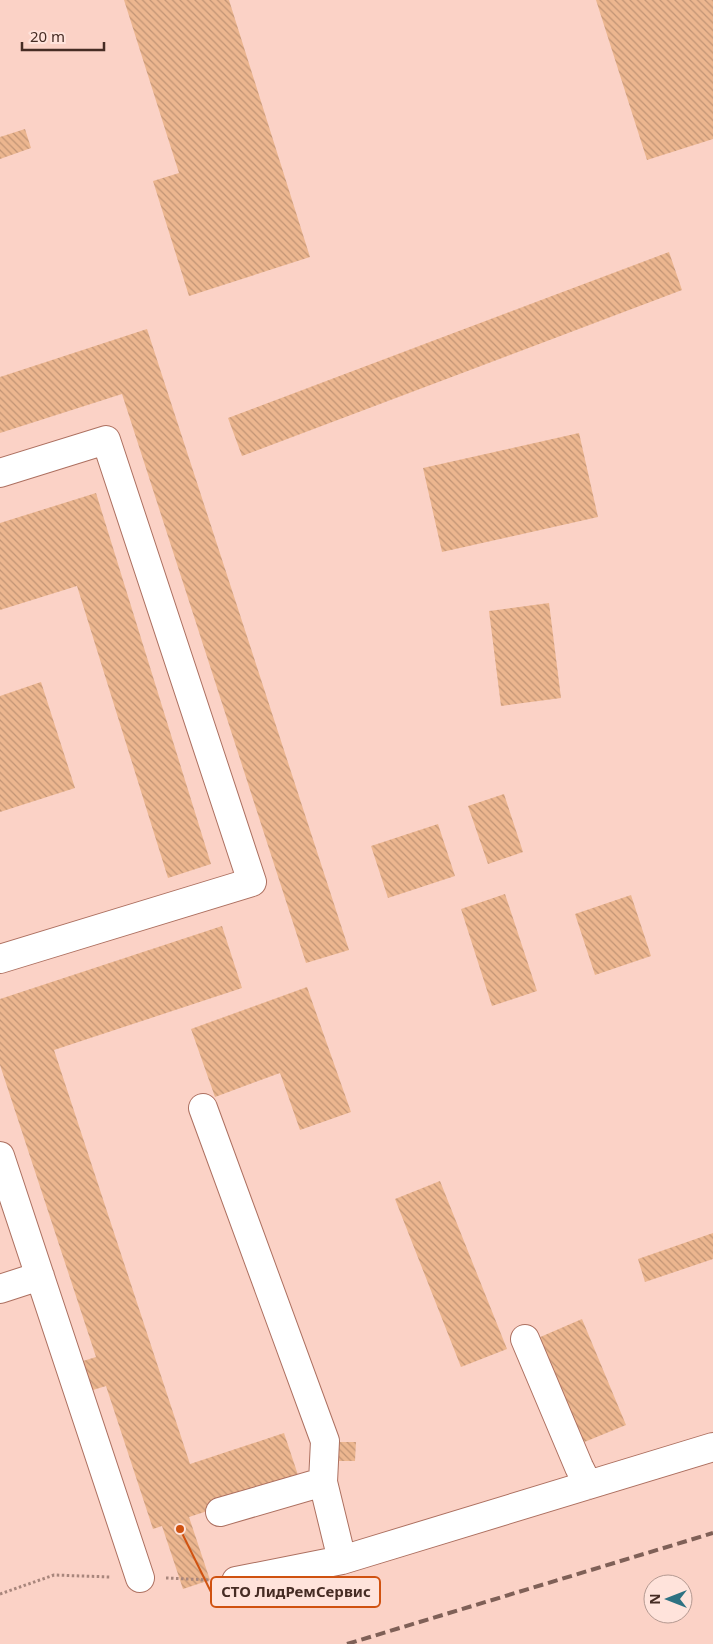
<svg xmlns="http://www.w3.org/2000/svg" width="713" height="1644" font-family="'Noto Sans',sans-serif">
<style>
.building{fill:url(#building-back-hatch)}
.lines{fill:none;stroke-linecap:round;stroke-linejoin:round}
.minor-casing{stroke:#ad7060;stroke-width:30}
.path{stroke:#a8867c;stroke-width:3;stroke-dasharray:2.5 2.5;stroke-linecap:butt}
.minor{stroke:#fff;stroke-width:28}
.rail{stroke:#7f6057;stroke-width:4;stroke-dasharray:10 5;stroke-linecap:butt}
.leader{fill:none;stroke:#d05210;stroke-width:2}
.callout-dot{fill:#d05210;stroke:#ffe3db;stroke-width:2}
.callout{fill:#ffe3db;stroke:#d05210;stroke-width:2}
.callout-label{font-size:15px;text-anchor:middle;font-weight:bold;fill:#462c24}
</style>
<defs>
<pattern id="building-back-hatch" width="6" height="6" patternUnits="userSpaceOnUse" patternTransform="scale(1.25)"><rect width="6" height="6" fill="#ecb68f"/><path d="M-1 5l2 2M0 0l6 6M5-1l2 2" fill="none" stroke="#c19475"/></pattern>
</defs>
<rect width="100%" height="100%" fill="#fbd2c6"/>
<!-- building -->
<path class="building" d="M124,0H229L310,257L189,296L153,181L179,173Z
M596,0H713V139L647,160Z
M25,129L31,148L0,159V137Z
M669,252L682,290L242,456L228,418Z
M147,329L349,950L306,963L122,394L0,433V377Z
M579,433L598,517L442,552L423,468Z
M96,493L211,864L168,878L77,586L0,610V523Z
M549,603L561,698L501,706L489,611Z
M41,682L75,788L0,812V696Z
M504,794L523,852L488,864L468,806Z
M438,824L455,876L388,898L371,846Z
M505,894L537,991L492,1006L461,909Z
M631,895L651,956L595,975L575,914Z
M222,926L242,988L54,1050L190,1464L284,1433L300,1481L189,1517L210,1580L183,1589L162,1526L153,1529L106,1386L80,1394L70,1365L96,1357L0,1065V999Z
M307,987L351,1112L300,1130L280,1073L215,1097L191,1029Z
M440,1181L507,1349L461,1367L395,1199Z
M713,1233V1259L645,1282L638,1259Z
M582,1319L626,1425L582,1443L538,1338Z
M334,1442H356L355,1461H333Z"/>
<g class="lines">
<defs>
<path id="minor" d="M0,473L106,440L252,882L0,959
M203,1108L325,1441L323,1482
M0,1156L140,1578
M0,1289L40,1276
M525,1339L579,1467L588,1485
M220,1512L323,1482L342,1560
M236,1581L342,1560L713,1447"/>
</defs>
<!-- minor casing -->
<use href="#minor" class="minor-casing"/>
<!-- path -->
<path class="path" d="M166,1578L210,1580
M0,1594L54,1575L110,1577"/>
<!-- minor -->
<use href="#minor" class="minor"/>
<!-- rail -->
<path class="rail" d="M347,1644L713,1533"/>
</g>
<!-- callouts -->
<path class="leader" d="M180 1529L211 1592"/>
<circle class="callout-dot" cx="180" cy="1529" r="5"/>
<rect class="callout" x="211" y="1577" width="169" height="30" rx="5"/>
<g class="callout-label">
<text x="296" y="1597">СТО ЛидРемСервис</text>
</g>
<!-- north arrow -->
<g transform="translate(668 1599) rotate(270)"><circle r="24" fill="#ffe3db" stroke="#b59a92"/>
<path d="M0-4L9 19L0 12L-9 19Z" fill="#2e7282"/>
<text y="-8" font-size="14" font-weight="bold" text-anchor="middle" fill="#462c24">N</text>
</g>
<!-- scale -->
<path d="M22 42v8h82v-8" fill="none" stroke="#462c24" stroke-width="2.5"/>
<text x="30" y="42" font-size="15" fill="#462c24" stroke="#ffe3db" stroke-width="4" paint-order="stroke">20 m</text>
</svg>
